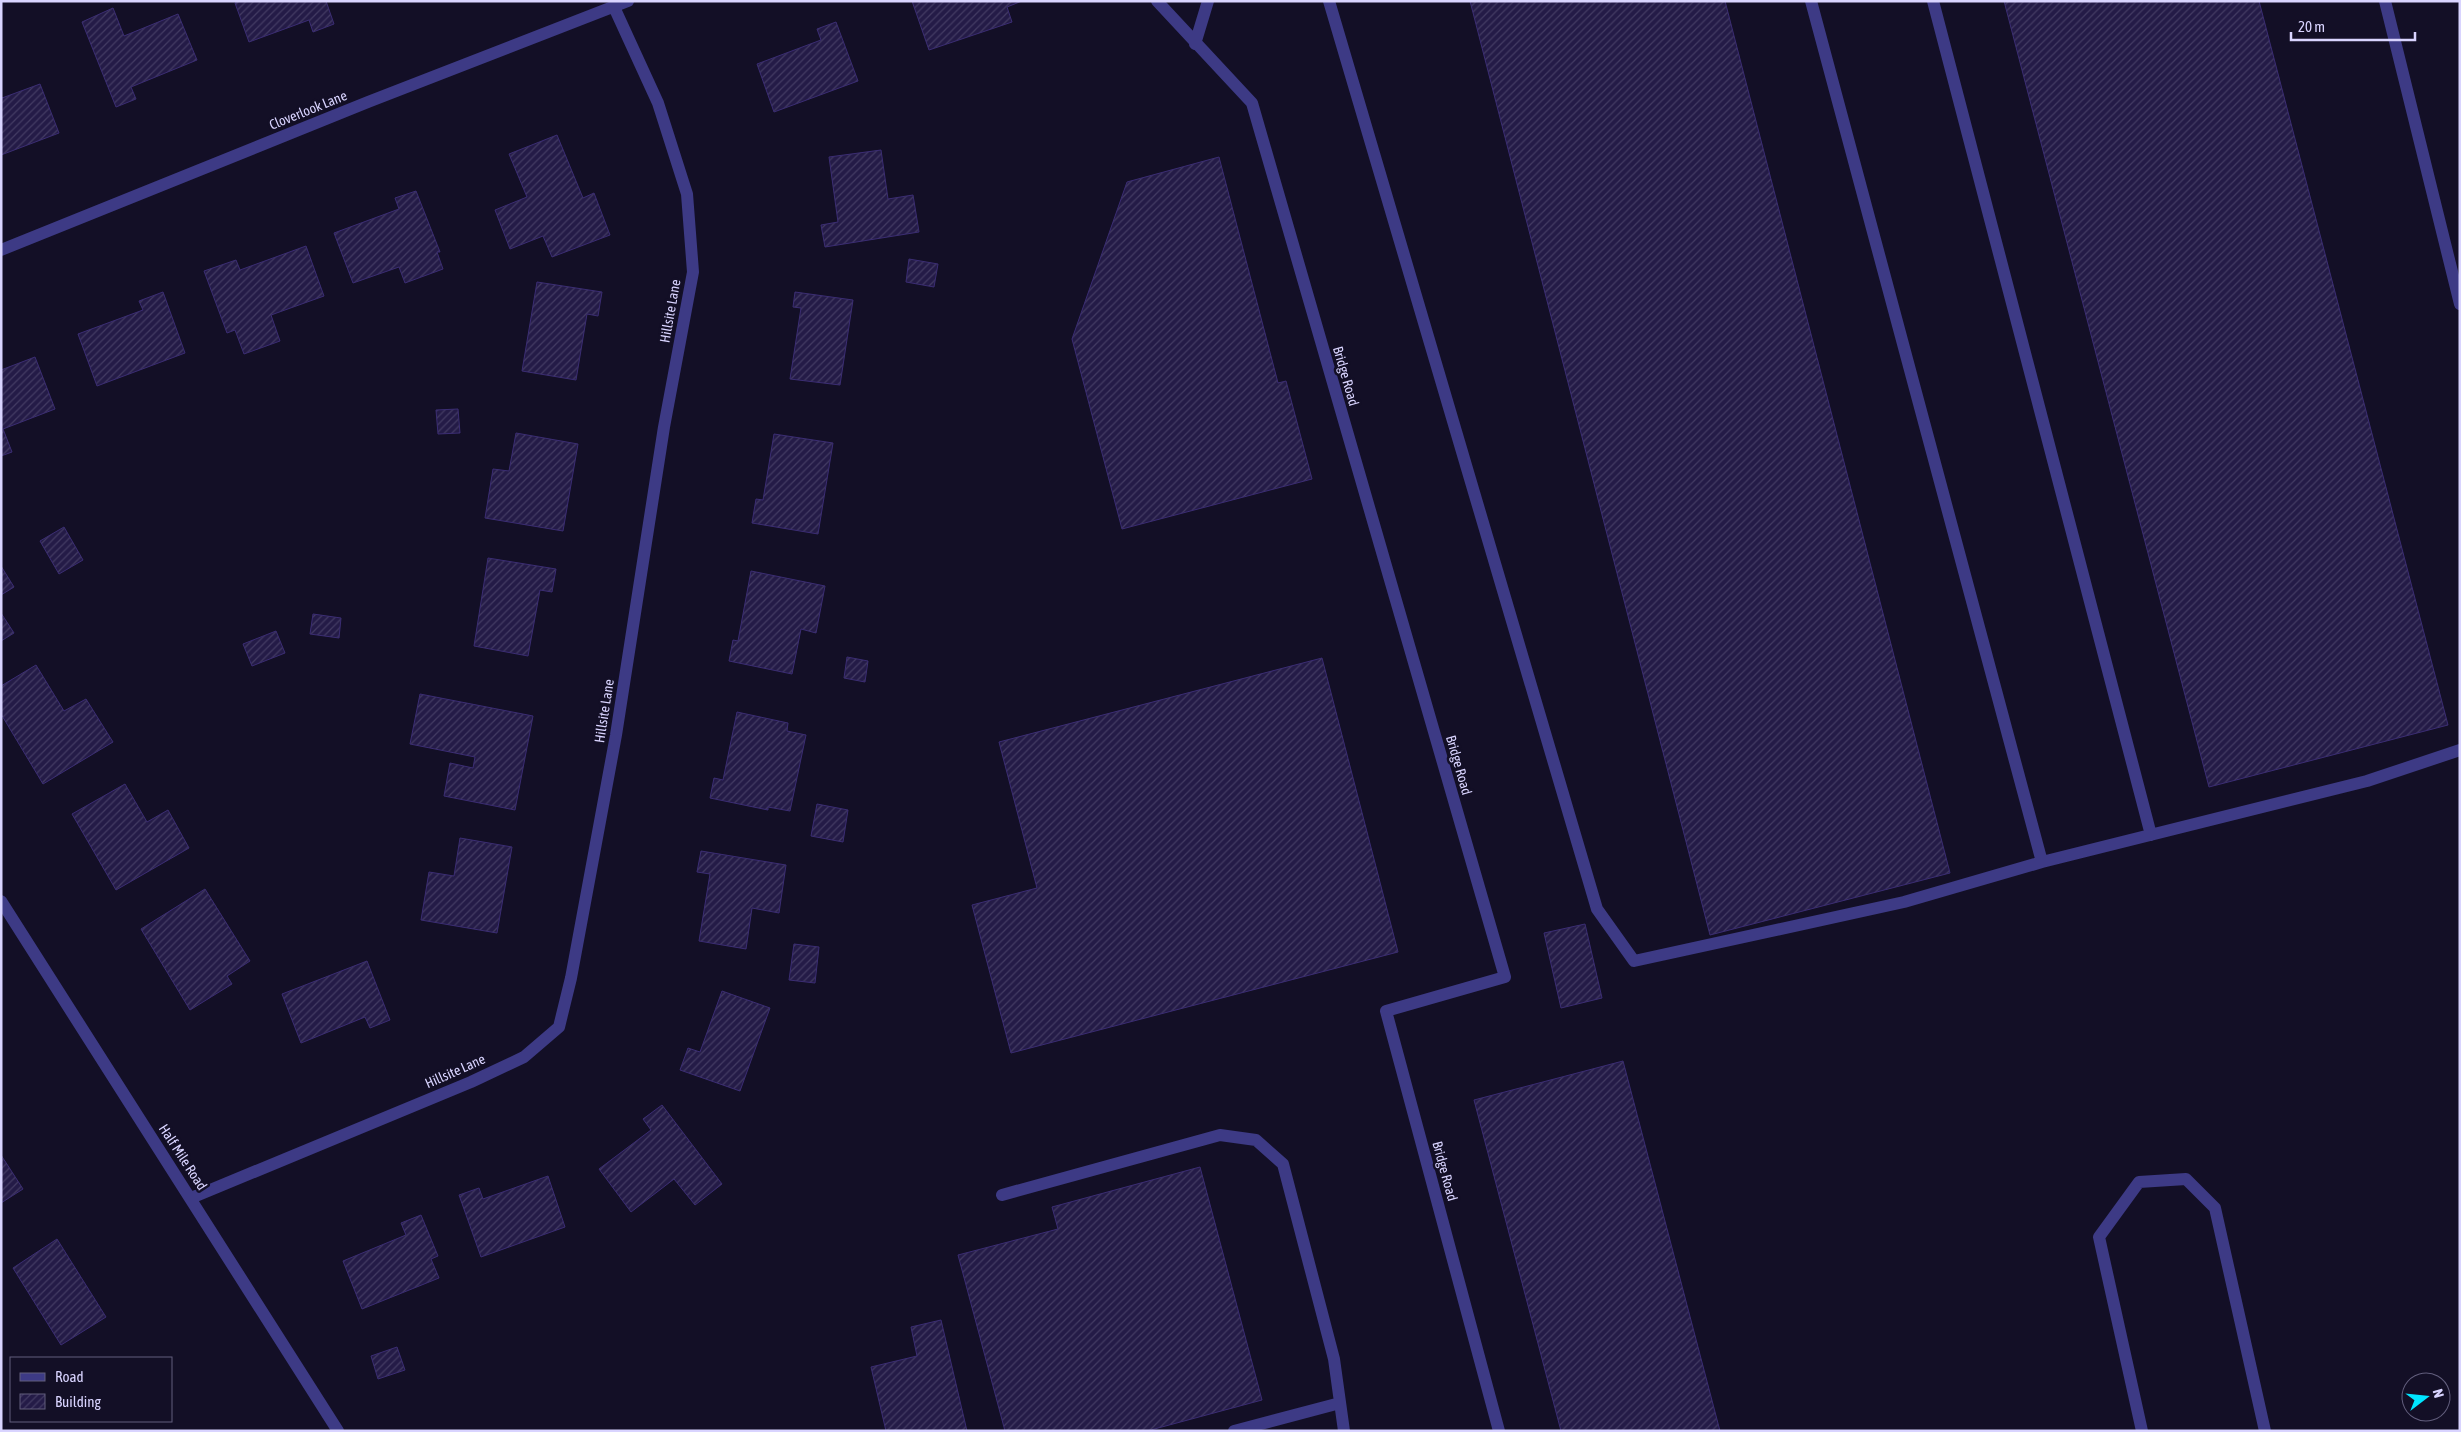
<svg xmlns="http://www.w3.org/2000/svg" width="2461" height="1432" font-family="'Asap Condensed',sans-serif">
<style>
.building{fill:url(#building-hatch);stroke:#3b2d73}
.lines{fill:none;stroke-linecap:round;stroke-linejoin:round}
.lane{stroke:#3d3a85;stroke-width:12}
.street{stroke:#3d3a85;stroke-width:12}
.labels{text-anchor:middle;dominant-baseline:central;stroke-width:5;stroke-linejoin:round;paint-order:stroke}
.street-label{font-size:14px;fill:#d9d4ff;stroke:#130f26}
</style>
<defs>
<pattern id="building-hatch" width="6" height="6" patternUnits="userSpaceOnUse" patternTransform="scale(1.25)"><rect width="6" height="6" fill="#241b47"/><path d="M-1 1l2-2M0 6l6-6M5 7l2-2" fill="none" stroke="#433b63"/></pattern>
</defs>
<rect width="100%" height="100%" fill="#130f26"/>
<!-- building -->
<path class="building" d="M239,1H326L334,24L313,32L309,20L249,42L235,3Z
M912,1H1022L1007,7L1012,22L929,50Z
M1470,1H1725L1950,873L1710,935Z
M2004,1H2259L2448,725L2209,787Z
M113,8L124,36L178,14L197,60L131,87L136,99L116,107L82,22Z
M836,22L858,81L774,112L757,64L821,40L817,29Z
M40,84L59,133L1,155V96L2,98Z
M557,135L583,198L594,193L610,235L552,257L543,236L510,249L495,210L527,197L509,154Z
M881,150L888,199L913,195L919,232L825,247L821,225L838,222L829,157Z
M1219,157L1278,383L1286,381L1312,479L1122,529L1072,339L1127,182Z
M416,191L440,252H437L443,269L405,283L399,267L353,283L334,233L399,209L395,198Z
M306,246L324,296L271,315L280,341L244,354L235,330L227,333L204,271L236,260L240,270Z
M909,259L938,264L934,287L906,282Z
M537,282L602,292L598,316L587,314L576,380L522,371Z
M163,292L185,353L97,386L78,334L143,310L139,301Z
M795,292L853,300L840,385L790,379L801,308L793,307Z
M35,357L55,409L3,429L12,452L1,456V370Z
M458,409L460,433L438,434L436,410Z
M516,433L578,444L563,531L485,518L493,469L509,471Z
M774,434L833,443L818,534L752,523L756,499L763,500Z
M64,527L83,560L59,574L40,541Z
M488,558L556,569L552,592L540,590L528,656L474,646Z
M1,566L14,587L1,595Z
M751,571L825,586L816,633L801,629L792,674L729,661L733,640L738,641Z
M1,613L14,633L1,641Z
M313,614L341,618L339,638L310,634Z
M276,631L285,653L252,666L243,644Z
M847,657L868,661L865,682L844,678Z
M1322,658L1398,952L1011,1053L972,905L1037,888L999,742Z
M36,665L64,711L86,699L113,742L43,784L1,714V686Z
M420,694L533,716L515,810L444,796L450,763L473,768L475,757L410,744Z
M737,712L788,723L787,731L806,735L790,811L768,807V810L710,798L714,778L723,780Z
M125,784L147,822L168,810L189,848L116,890L72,814Z
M817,804L848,810L843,842L811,836Z
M460,838L512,847L497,933L421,920L429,872L454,876Z
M701,851L786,865L779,913L752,908L746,949L699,941L710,874L697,872Z
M205,889L250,961L227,976L232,984L190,1010L141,929Z
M1585,924L1602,998L1561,1008L1544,933Z
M794,944L819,947L815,983L789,980Z
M367,961L390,1020L370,1028L365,1017L301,1043L282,994Z
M722,991L770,1008L740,1091L680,1070L688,1048L700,1052Z
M1623,1061L1720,1431H1561L1474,1100Z
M662,1105L722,1184L695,1205L674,1179L631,1212L599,1169L651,1130L643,1119Z
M1,1155L23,1189L1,1203Z
M1200,1167L1262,1400L1147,1431H1005L958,1255L1058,1229L1052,1207Z
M548,1176L565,1227L481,1257L459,1195L479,1188L483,1199Z
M421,1215L438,1256L431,1259L439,1278L362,1309L343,1261L406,1235L401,1223Z
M57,1239L106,1317L61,1345L13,1268Z
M941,1320L967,1431H886L871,1367L917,1356L911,1327Z
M397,1347L405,1370L378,1379L371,1356Z"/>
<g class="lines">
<!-- lane -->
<path class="lane" d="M1329,1L1597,909L1634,961L1904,902L2042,862
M1811,1L2042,862L2367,781L2460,750
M1933,1L2151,835
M2385,1L2460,304
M1002,1195L1220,1135L1256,1140L1283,1164L1334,1359L1344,1431
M1234,1431L1340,1403
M2142,1431L2099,1237L2139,1182L2186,1179L2215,1208L2265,1431"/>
<!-- street -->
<path class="street" d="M1157,1L1252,103L1505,977L1386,1011L1499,1431
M1195,44L1208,1
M1,250L368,102L628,1
M1,901L338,1431
M191,1198L471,1082L524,1057L559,1027L571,978L616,735L664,427L693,272L687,194L658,103L614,7"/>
</g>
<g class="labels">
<!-- street labels -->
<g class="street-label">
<text transform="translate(308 110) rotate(-22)">Cloverlook Lane</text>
<text transform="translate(670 311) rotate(-80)">Hillsite Lane</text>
<text transform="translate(1346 376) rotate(74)">Bridge Road</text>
<text transform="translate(604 711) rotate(-81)">Hillsite Lane</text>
<text transform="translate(1459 765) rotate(74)">Bridge Road</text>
<text transform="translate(455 1071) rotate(-24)">Hillsite Lane</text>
<text transform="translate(183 1157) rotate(57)">Half Mile Road</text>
<text transform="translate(1445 1171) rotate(75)">Bridge Road</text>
</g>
</g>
<!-- border -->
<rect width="2461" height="1432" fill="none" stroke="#d9d4ff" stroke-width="5"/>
<!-- legend -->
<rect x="10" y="1357" width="162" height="65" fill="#130f26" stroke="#625e7d"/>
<rect x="20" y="1373" width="25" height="8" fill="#3d3a85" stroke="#625e7d"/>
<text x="55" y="1382" font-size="15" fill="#d9d4ff">Road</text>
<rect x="20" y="1394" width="25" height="15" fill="url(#building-hatch)" stroke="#625e7d"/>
<text x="55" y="1407" font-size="15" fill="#d9d4ff">Building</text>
<!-- north arrow -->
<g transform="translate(2426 1397) rotate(74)"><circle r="24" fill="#130f26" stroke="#625e7d"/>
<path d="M0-4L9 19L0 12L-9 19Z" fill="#00e5ff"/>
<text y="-8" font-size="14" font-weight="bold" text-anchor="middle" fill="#d9d4ff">N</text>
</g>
<!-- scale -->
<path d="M2291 32v8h124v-8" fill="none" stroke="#d9d4ff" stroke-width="2.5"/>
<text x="2298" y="32" font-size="15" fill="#d9d4ff" stroke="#130f26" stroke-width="4" paint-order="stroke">20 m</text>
</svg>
